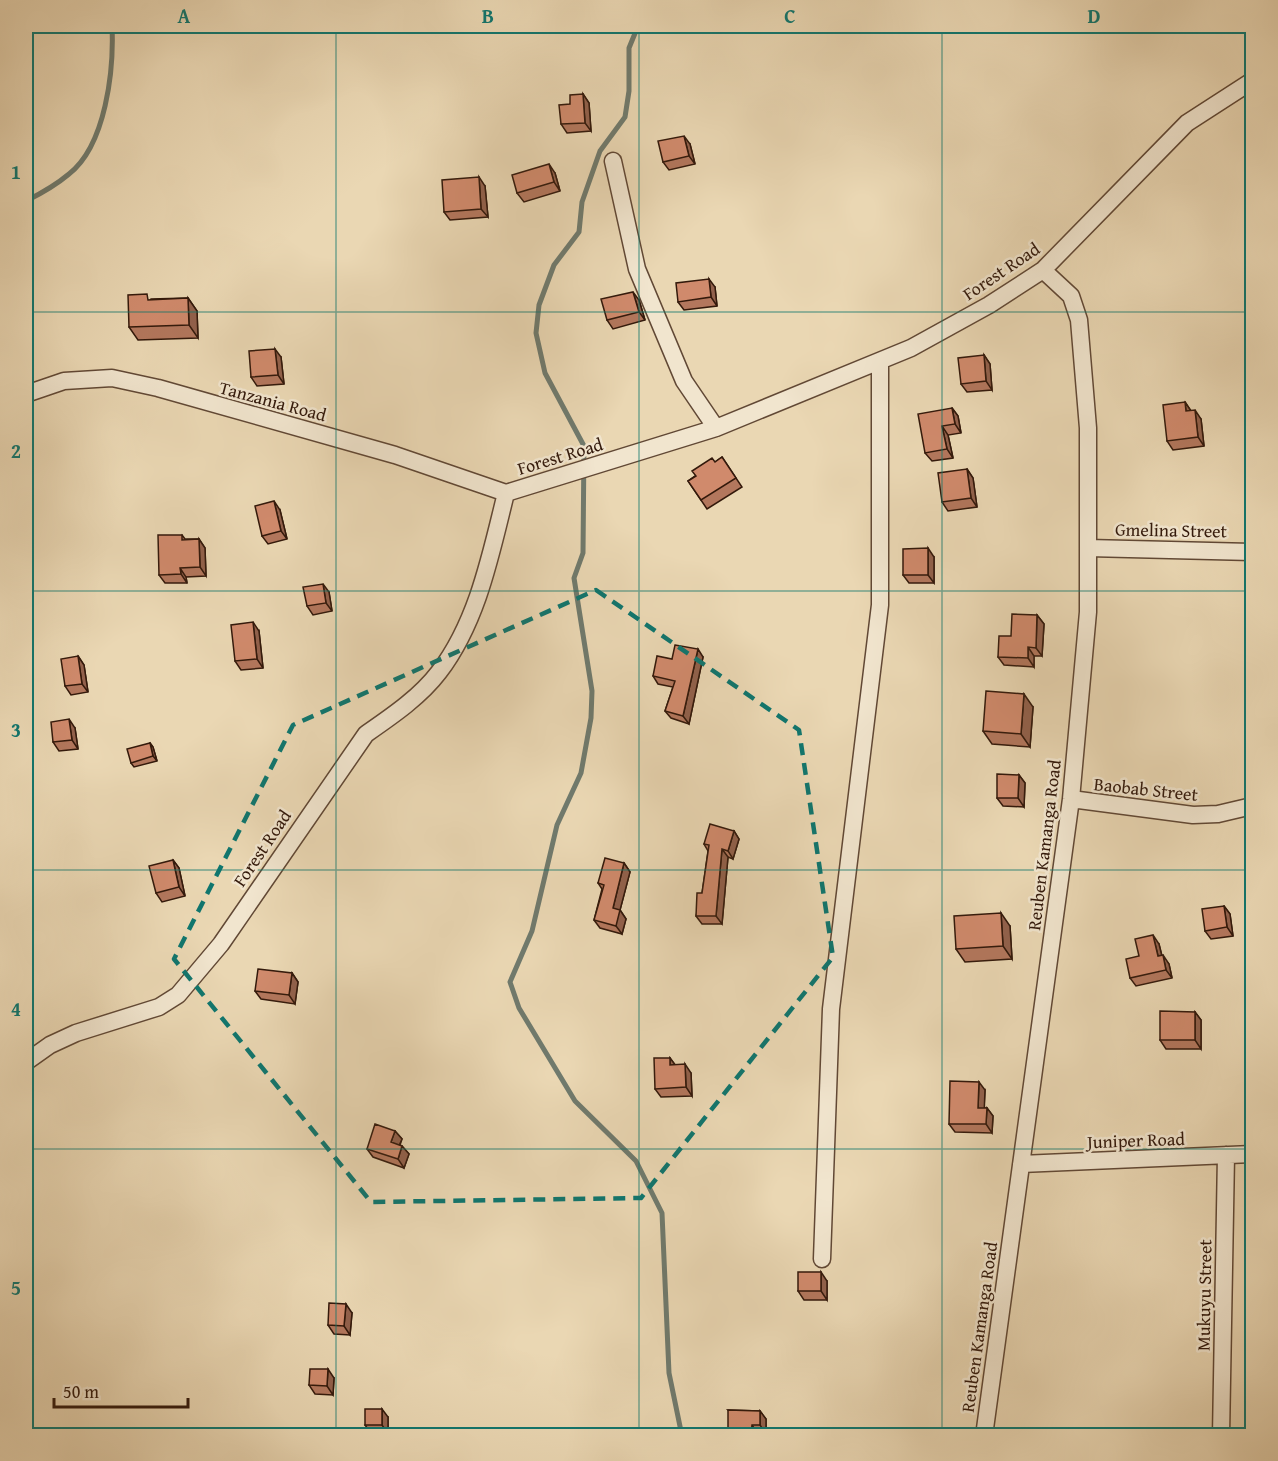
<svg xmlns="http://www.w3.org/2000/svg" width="1278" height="1461" font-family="'Gentium Book Plus',serif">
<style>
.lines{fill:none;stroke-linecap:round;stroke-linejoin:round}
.stream{stroke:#707a6d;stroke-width:5}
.minor-casing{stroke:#614835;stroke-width:19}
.minor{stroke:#f1e5ce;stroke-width:16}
.wall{fill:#b3775d;stroke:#33190b;stroke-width:1.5}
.shaded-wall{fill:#92614c;stroke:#33190b;stroke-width:1.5}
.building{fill:#d08a6c;stroke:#33190b;stroke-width:1.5}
.marked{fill:none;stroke:#0f766e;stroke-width:4.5;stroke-dasharray:12 8;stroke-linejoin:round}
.grid{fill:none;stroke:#0f766e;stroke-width:1.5;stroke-opacity:0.55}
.labels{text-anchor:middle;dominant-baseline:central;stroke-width:5;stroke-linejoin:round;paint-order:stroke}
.street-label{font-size:18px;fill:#33190b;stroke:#f1e5ce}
.neatline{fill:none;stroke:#0f766e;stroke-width:2}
.grid-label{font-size:20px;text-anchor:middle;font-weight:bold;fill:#0f766e}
</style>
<rect width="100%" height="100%" fill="#ead7b3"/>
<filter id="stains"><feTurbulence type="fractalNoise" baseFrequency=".00333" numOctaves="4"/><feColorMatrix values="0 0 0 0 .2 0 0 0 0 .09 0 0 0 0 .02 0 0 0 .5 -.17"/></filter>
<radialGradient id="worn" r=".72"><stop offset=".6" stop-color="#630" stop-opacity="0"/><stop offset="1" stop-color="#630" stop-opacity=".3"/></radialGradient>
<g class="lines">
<!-- stream -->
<path class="stream" d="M638,26L629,48V91L625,117L600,151L582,202L579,232L554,265L539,305L536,333L545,373L584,446L583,553L574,578L592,691L591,718L581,773L557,825L532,931L510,982L519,1008L575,1101L636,1161L662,1213L669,1373L682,1436
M26,201C40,194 56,185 69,174C106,145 114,70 112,26"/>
<defs>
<path id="minor" d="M613,161L637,269L684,381L716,428
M26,394L64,381L112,378L158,388L395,455L506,493
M506,493L716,428L911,348L989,305L1043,270L1187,123L1252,81
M1088,548L1252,552
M1071,799L1193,815L1218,814L1252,806
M26,1062L50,1045L76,1033L159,1007L178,995L221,944L366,734C392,716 420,697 439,672C478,621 491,553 506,493
M1021,1164L1252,1154
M822,1259L831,1009L880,605V361
M984,1436L1071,799L1088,612V428L1079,320L1071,296L1043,270
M1221,1436L1226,1155"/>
</defs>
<!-- minor casing -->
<use href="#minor" class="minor-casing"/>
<!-- minor -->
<use href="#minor" class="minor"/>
</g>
<!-- wall -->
<path class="wall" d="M583,94L589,103L591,131L567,133L561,124L570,104Z
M690,144L695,164L669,170L663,162Z
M555,173L560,191L524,202L517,193Z
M485,186L488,217L450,220L444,212Z
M715,287L717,306L684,310L678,302Z
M188,298L197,311L198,338L138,340L129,327L151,299Z
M639,300L645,320L613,329L607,320Z
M984,355L990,364L992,390L967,392L961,384Z
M281,357L284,384L257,386L251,377Z
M1185,402L1191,411L1201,419L1204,446L1173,450L1167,441Z
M952,408L958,416L961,433L948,435L953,458L932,461L925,453Z
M722,457L742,487L707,509L688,481Z
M967,469L973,478L977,507L948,511L942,502Z
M280,510L287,539L268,544L262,536Z
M182,535L185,539H199L205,548L206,576L186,577L187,583H165L159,575Z
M934,557V583H909L903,575Z
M329,592L332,611L313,615L307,606Z
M1037,615L1044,624L1042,656H1034V667L1004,665L998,657L1011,636Z
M259,631L263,668L241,670L235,661Z
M78,656L84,665L88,692L71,695L65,686Z
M703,657L689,724L671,718L665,711L673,687L658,684L653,676L672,659Z
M1033,707L1030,747L992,744L983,731Z
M75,728L78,749L59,751L53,742Z
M150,743L153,747L157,761L134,767L131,763Z
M1019,775L1025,783L1024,807L1003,806L997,798Z
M734,831L739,839L733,859L728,857L722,924H702L696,916L702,893L708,851L704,844Z
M173,860L179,868L185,896L162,902L156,893Z
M624,863L630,872L620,910L626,919L622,934L600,928L594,920L602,889L598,883Z
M1224,906L1230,914L1233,936L1211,939L1205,931Z
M1010,926L1012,959L965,962L956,949Z
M1159,944L1162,956L1169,964L1172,978L1136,986L1130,978L1139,956Z
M292,973L298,982L295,1004L261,999L255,991Z
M1195,1012L1201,1020V1049H1166L1160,1040Z
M670,1058L675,1065L691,1073L692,1096L661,1097L655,1089Z
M985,1090L984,1108H987L993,1116L992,1133L955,1132L949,1124Z
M395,1131L402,1139L400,1145L402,1146L409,1154L404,1168L373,1157L367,1149Z
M827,1281V1300H804L798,1291Z
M352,1313L350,1335L334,1334L328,1325Z
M334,1378L333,1395L315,1394L309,1385Z
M728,1410L760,1411L766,1419V1434H758Z
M388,1417V1434L371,1433L365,1425Z"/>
<!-- shaded-wall -->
<path class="shaded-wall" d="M583,94L589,103L591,131L585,123Z
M684,136L690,144L695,164L689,156Z
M549,164L555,173L560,191L554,182Z
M479,177L485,186L488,217L481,209Z
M709,279L715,287L717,306L711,297Z
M633,292L639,300L645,320L639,312Z
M188,298L197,311L198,338L189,325Z
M275,349L281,357L284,384L278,375Z
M984,355L990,364L992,390L986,381Z
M1185,402L1191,411H1186Z
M952,408L958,416L961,433L955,424Z
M1195,410L1201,419L1204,446L1198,437Z
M942,426L948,435L953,458L947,449Z
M967,469L973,478L977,507L971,498Z
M274,501L280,510L287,539L281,531Z
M199,539L205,548L206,576L200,567Z
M928,548L934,557V583L928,575Z
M180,568L186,577L187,583L181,574Z
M323,584L329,592L332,611L326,603Z
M1037,615L1044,624L1042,656L1036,648Z
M253,622L259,631L263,668L257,659Z
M1028,647L1034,656V667L1028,658Z
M698,649L703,657L689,724L683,716Z
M78,656L84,665L88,692L82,684Z
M1024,694L1033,707L1030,747L1021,734Z
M69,719L75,728L78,749L72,740Z
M150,743L153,747L157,761L153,756Z
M1019,775L1025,783L1024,807L1018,798Z
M734,831L739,839L733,859L728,851Z
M722,849L728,857L722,924L716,916Z
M173,860L179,868L185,896L179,887Z
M624,863L630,872L620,910L626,919L622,934L616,926L613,908Z
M1224,906L1230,914L1233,936L1227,927Z
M1001,913L1010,926L1012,959L1003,946Z
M1153,935L1159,944L1164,965L1158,956Z
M1163,955L1169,964L1172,978L1166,970Z
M292,973L298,982L295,1004L289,995Z
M1195,1012L1201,1020V1049L1195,1040Z
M670,1058L676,1066L670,1065Z
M685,1064L691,1073L692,1096L686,1087Z
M979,1082L985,1090L984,1116L978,1108Z
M987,1108L993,1116L992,1133L986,1124Z
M395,1131L402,1139L397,1150L391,1142Z
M402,1146L409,1154L404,1168L398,1159Z
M821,1272L827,1281V1300L821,1291Z
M346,1304L352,1313L350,1335L344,1326Z
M328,1369L334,1378L333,1395L327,1386Z
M382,1409L388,1417V1434L382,1425Z
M760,1411L766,1419V1434L760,1425Z
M752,1425L758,1434V1436H751Z"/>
<!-- building -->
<path class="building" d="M583,94L585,123L561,124L559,105L570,104V95Z
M684,136L689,156L663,162L658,141Z
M549,164L554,182L517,193L512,175Z
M479,177L481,209L444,212L442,180Z
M709,279L711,297L678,302L676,283Z
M633,292L639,312L607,320L601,299Z
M147,294L148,300L188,298L189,325L129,327L128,295Z
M275,349L278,375L251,377L249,351Z
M984,355L986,381L961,384L958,358Z
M1185,402L1186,411L1195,410L1198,437L1167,441L1163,405Z
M952,408L955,424L942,426L947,449L925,453L918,414Z
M722,457L736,478L701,500L688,481L696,476L692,471L712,458L715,462Z
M967,469L971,498L942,502L938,473Z
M274,501L281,531L262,536L255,506Z
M158,535H182V540L199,539L200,567L180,568L181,574L159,575Z
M928,548V575H903V549Z
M323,584L326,603L307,606L303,587Z
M1012,614L1037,615L1036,648L1028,647V658L998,657L999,636H1011Z
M253,622L257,659L235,661L231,625Z
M675,645L698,649L683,716L665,711L675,681L653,676L657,656L672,659Z
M78,656L82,684L65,686L61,659Z
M986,691L1024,694L1021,734L983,731Z
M69,719L72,740L53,742L51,722Z
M150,743L153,756L131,763L127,749Z
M997,774L1019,775L1018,798H997Z
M710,824L734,831L728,851L722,849L716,916H696L697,893H702L709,845L704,844Z
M605,858L624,863L613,908L620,910L616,926L594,920L604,885L598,883Z
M173,860L179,887L156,893L149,866Z
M1224,906L1227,927L1205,931L1202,909Z
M1001,913L1003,946L956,949L954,916Z
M1153,935L1158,956L1163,955L1166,970L1130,978L1126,959L1139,956L1135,939Z
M258,969L292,973L289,995L255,991Z
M1160,1011L1195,1012V1040H1160Z
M654,1058H670V1065L685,1064L686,1087L655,1089Z
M950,1081L979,1082L978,1108H987L986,1124H949Z
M375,1124L395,1131L391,1142L402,1146L398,1159L367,1149Z
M798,1272H821V1291H798Z
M329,1303L346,1304L344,1326L328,1325Z
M310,1369H328L327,1386L309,1385Z
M365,1409H382V1425H365Z
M728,1410L760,1411V1425H752L751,1436H728Z
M1136,1430L1137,1436H1118L1117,1433Z"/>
<!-- marked area -->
<path class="marked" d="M596,590L799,730L833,957L641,1198L371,1202L174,959L293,725Z"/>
<!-- grid -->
<path class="grid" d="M336,26V1436M639,26V1436M942,26V1436M26,312H1252M26,591H1252M26,870H1252M26,1149H1252"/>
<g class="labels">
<!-- street labels -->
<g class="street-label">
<text transform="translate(1001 271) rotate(-34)">Forest Road</text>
<text transform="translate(273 401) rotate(15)">Tanzania Road</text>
<text transform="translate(560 456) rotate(-17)">Forest Road</text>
<text transform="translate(1171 530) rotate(1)">Gmelina Street</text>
<text transform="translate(1146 789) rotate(6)">Baobab Street</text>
<text transform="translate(1044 845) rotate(-83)">Reuben Kamanga Road</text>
<text transform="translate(262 848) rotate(-56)">Forest Road</text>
<text transform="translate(1136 1140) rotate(-2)">Juniper Road</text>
<text transform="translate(1204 1295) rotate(-89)">Mukuyu Street</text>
<text transform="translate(979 1327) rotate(-82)">Reuben Kamanga Road</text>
</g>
</g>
<!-- margin -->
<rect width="1278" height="1461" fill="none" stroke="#ead7b3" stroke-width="66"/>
<!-- scale -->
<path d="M54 1398v9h134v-9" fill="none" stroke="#33190b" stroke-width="3"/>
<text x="63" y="1398" font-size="18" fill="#33190b" stroke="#f1e5ce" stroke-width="4.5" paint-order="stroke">50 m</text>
<rect x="33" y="33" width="1212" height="1395" class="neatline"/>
<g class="grid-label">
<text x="184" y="23">A</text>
<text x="488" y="23">B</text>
<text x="790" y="23">C</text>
<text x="1094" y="23">D</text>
<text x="16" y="179">1</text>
<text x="16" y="458">2</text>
<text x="16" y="737">3</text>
<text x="16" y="1016">4</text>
<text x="16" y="1295">5</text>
</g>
<rect width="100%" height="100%" filter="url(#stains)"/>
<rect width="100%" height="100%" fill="url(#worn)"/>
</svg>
